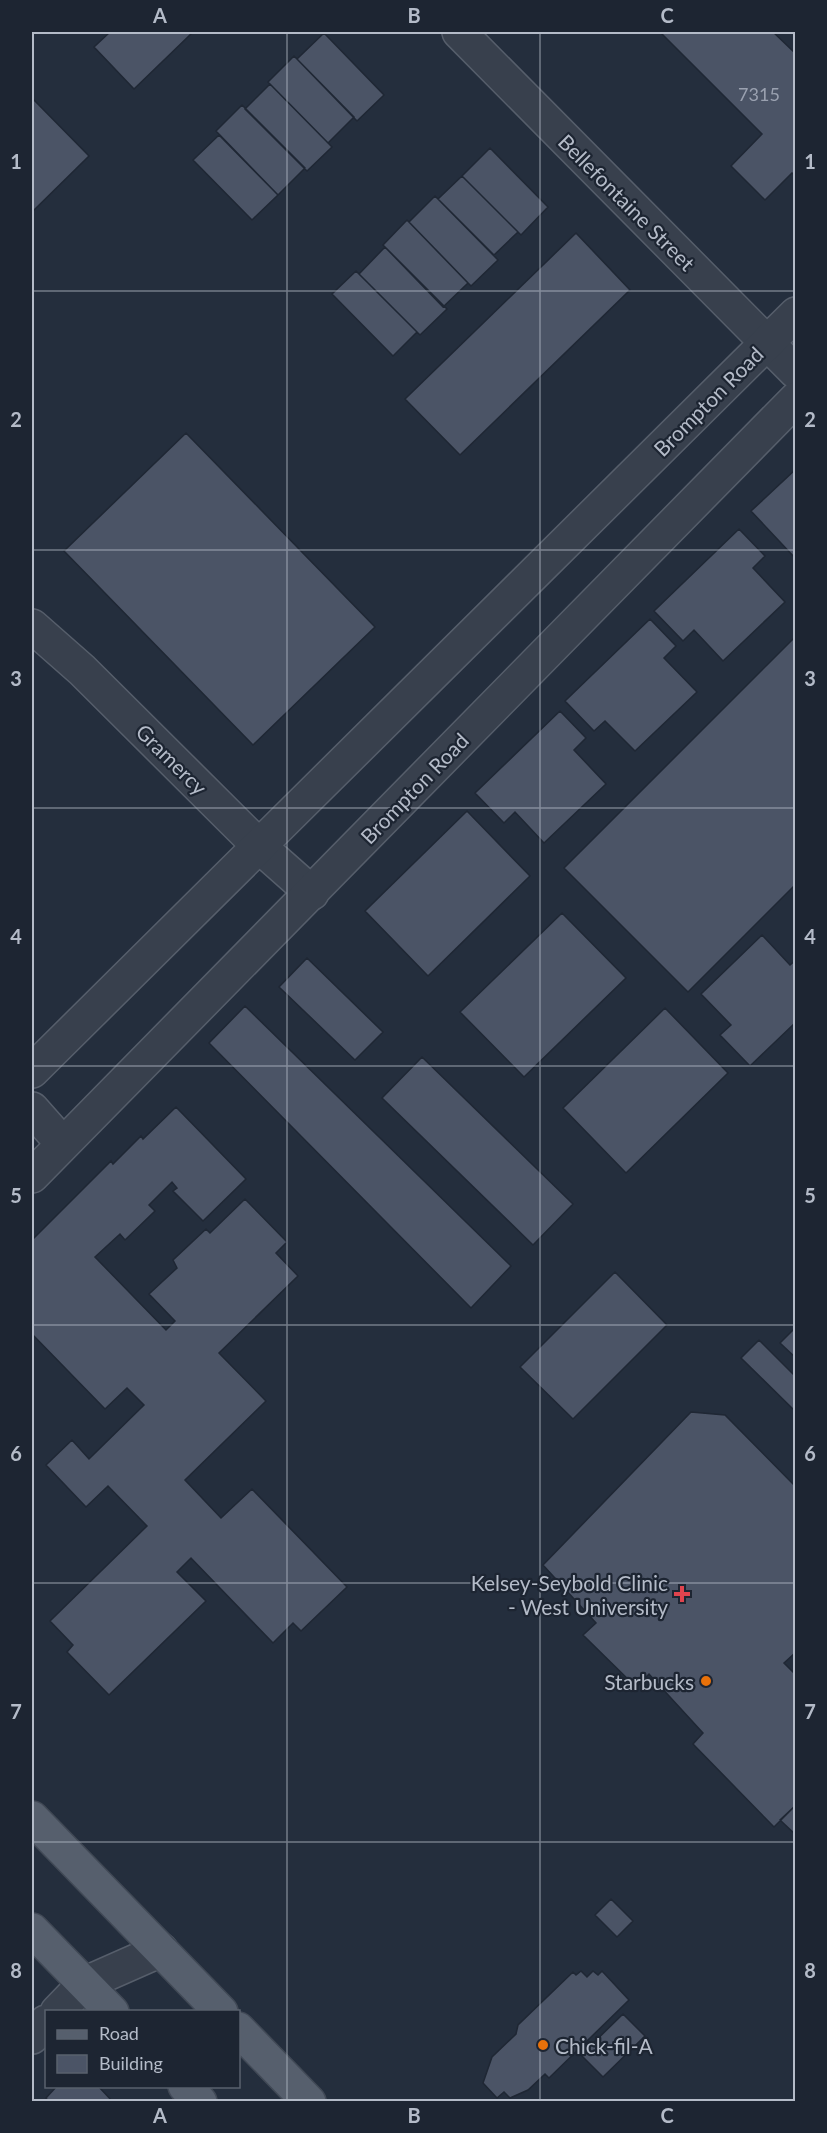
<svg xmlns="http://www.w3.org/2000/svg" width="827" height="2133" font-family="Lato,sans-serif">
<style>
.building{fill:#4b5466;stroke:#1f2734;stroke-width:1.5}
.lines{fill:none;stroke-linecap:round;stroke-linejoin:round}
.minor-casing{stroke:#565e6b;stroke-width:36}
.tertiary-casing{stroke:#565e6b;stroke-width:36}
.primary-casing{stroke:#414956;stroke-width:36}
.minor{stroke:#38404d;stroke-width:33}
.tertiary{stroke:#38404d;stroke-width:33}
.primary{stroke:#565f6d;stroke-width:33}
.grid{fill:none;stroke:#b4bbc8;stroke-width:1.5;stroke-opacity:0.55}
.health-dot{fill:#e0444e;stroke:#1d2532;stroke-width:2}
.food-dot{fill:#e8710a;stroke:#1d2532;stroke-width:2}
.labels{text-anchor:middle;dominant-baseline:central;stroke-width:4.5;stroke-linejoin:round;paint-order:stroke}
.number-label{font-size:18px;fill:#9aa1b0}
.street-label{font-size:21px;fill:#b4bbc8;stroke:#1d2532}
.poi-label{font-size:21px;fill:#b4bbc8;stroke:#1d2532;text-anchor:end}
.neatline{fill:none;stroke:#b4bbc8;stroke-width:2}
.grid-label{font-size:20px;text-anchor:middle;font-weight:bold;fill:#b4bbc8}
</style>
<rect width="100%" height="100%" fill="#242e3d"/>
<!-- building -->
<path class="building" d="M110,32H193L134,89L94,47Z
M660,32H773L796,54V176L792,173L765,200L731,166L762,134Z
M324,33L384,95L357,121L297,59Z
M294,56L354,117L328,143L268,82Z
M270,84L332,147L307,171L245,109Z
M32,98L89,156L32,212Z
M242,105L305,168L278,195L216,131Z
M219,135L278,195L252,220L193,160Z
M490,148L548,207L521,235L462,176Z
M462,176L518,232L494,255L438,199Z
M435,196L498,260L471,286L409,222Z
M407,220L468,283L443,307L383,245Z
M576,233L630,290L460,455L405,399Z
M385,247L447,309L420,335L359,274Z
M356,271L417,332L393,356L332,294Z
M186,433L375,627L253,745L64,551Z
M796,469V559L751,511Z
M739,529L765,556L753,568L785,602L723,661L694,630L683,641L654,611Z
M650,619L676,646L664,658L697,692L635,751L605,721L594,731L565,701Z
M796,636V884L688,992L564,868Z
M560,711L586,738L574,750L606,784L544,843L515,812L504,823L475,793Z
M467,811L530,876L428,976L365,911Z
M562,913L626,978L524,1077L460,1012Z
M762,935L790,965L796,960V1022L750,1066L720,1035L731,1025L701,994Z
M307,958L383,1032L355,1060L279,987Z
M245,1006L511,1266L471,1308L209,1043Z
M665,1008L728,1073L626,1173L563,1108Z
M422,1057L573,1204L533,1245L382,1098Z
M176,1107L246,1179L203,1221L173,1191L177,1188L172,1182L149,1205L155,1211L125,1240L120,1234L95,1257L166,1330L175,1321L149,1294L177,1268L173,1260L206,1229L210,1233L245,1199L287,1242L276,1253L298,1276L219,1353L266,1401L185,1480L221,1518L252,1489L347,1587L301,1631L293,1623L273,1643L191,1558L177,1572L206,1601L109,1695L67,1652L73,1645L50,1621L147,1526L108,1486L86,1507L46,1465L72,1440L89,1459L144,1405L127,1388L105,1409L32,1334V1240L111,1161L113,1164L141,1136L143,1139Z
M615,1272L667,1325L573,1419L520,1367Z
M796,1327V1358L780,1343Z
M759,1340L796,1377V1412L741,1358Z
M691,1412L725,1415L796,1487V1652L784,1663L796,1675V1805L774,1827L693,1744L703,1733L649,1674L636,1687L583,1635L596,1623L543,1565Z
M796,1805V1835L780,1820Z
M611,1899L633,1921L617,1937L595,1915Z
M581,1971L587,1977L593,1971L598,1975L602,1971L629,2000L549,2078L545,2074L528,2090L510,2098L504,2092L497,2098L483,2083L492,2057L516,2034L518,2025L573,1972L576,1975Z
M623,2014L645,2036L603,2077L581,2055Z
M57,2086H98L113,2102H49L46,2098Z"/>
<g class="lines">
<defs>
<path id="minor" d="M459,32L796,372
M32,626L82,670L260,847L312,893
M57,2012L84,1984L161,1950
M32,2037L46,2022"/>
<path id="tertiary" d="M32,1071L796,314
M32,1109L63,1144
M32,1176L796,399"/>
<path id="primary" d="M32,1818L221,2012
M32,1930L112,2012
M238,2029L309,2102
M185,2086L200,2102"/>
</defs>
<!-- minor casing -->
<use href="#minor" class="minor-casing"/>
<!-- tertiary casing -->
<use href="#tertiary" class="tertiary-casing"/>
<!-- primary casing -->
<use href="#primary" class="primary-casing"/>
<!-- minor -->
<use href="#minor" class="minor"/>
<!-- tertiary -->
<use href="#tertiary" class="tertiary"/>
<!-- primary -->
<use href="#primary" class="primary"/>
</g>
<!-- grid -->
<path class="grid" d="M287,32V2102M540,32V2102M32,291H796M32,550H796M32,808H796M32,1066H796M32,1325H796M32,1583H796M32,1842H796"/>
<!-- markers -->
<path class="health-dot" d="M679 1585h6v6h6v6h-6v6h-6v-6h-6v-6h6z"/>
<g class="food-dot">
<circle cx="706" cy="1681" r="6"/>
<circle cx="543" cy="2045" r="6"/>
</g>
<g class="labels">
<!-- number labels -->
<g class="number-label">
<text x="759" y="94">7315</text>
</g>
<!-- street labels -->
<g class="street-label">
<text transform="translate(627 202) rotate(45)">Bellefontaine Street</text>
<text transform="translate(708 401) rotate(-45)">Brompton Road</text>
<text transform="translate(172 759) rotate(45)">Gramercy</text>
<text transform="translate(414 788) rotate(-46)">Brompton Road</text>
</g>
<!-- poi labels -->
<g class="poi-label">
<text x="668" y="1582">Kelsey-Seybold Clinic<tspan x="668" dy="24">- West University</tspan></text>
<text x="694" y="1681">Starbucks</text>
<text x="555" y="2045" text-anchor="start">Chick-fil-A</text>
</g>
</g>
<!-- border -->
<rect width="827" height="2133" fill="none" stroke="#1d2532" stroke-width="66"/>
<!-- legend -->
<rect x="45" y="2010" width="195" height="78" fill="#1d2532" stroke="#59616e" stroke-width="1.5"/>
<rect x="57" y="2030" width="30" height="9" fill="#565f6d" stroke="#59616e" stroke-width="1.5"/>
<text x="99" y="2040" font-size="18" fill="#b4bbc8">Road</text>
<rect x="57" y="2055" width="30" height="18" fill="#4b5466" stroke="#59616e" stroke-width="1.5"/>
<text x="99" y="2070" font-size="18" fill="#b4bbc8">Building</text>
<rect x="33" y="33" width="761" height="2067" class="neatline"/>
<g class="grid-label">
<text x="160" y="23">A</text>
<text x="414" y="23">B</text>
<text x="667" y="23">C</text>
<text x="16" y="169">1</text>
<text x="810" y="169">1</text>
<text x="16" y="427">2</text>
<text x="810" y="427">2</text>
<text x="16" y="686">3</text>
<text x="810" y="686">3</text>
<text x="16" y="944">4</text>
<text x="810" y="944">4</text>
<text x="16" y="1203">5</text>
<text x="810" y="1203">5</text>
<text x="16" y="1461">6</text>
<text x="810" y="1461">6</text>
<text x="16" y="1719">7</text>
<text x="810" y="1719">7</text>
<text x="16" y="1978">8</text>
<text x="810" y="1978">8</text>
<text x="160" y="2123">A</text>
<text x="414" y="2123">B</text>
<text x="667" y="2123">C</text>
</g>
</svg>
